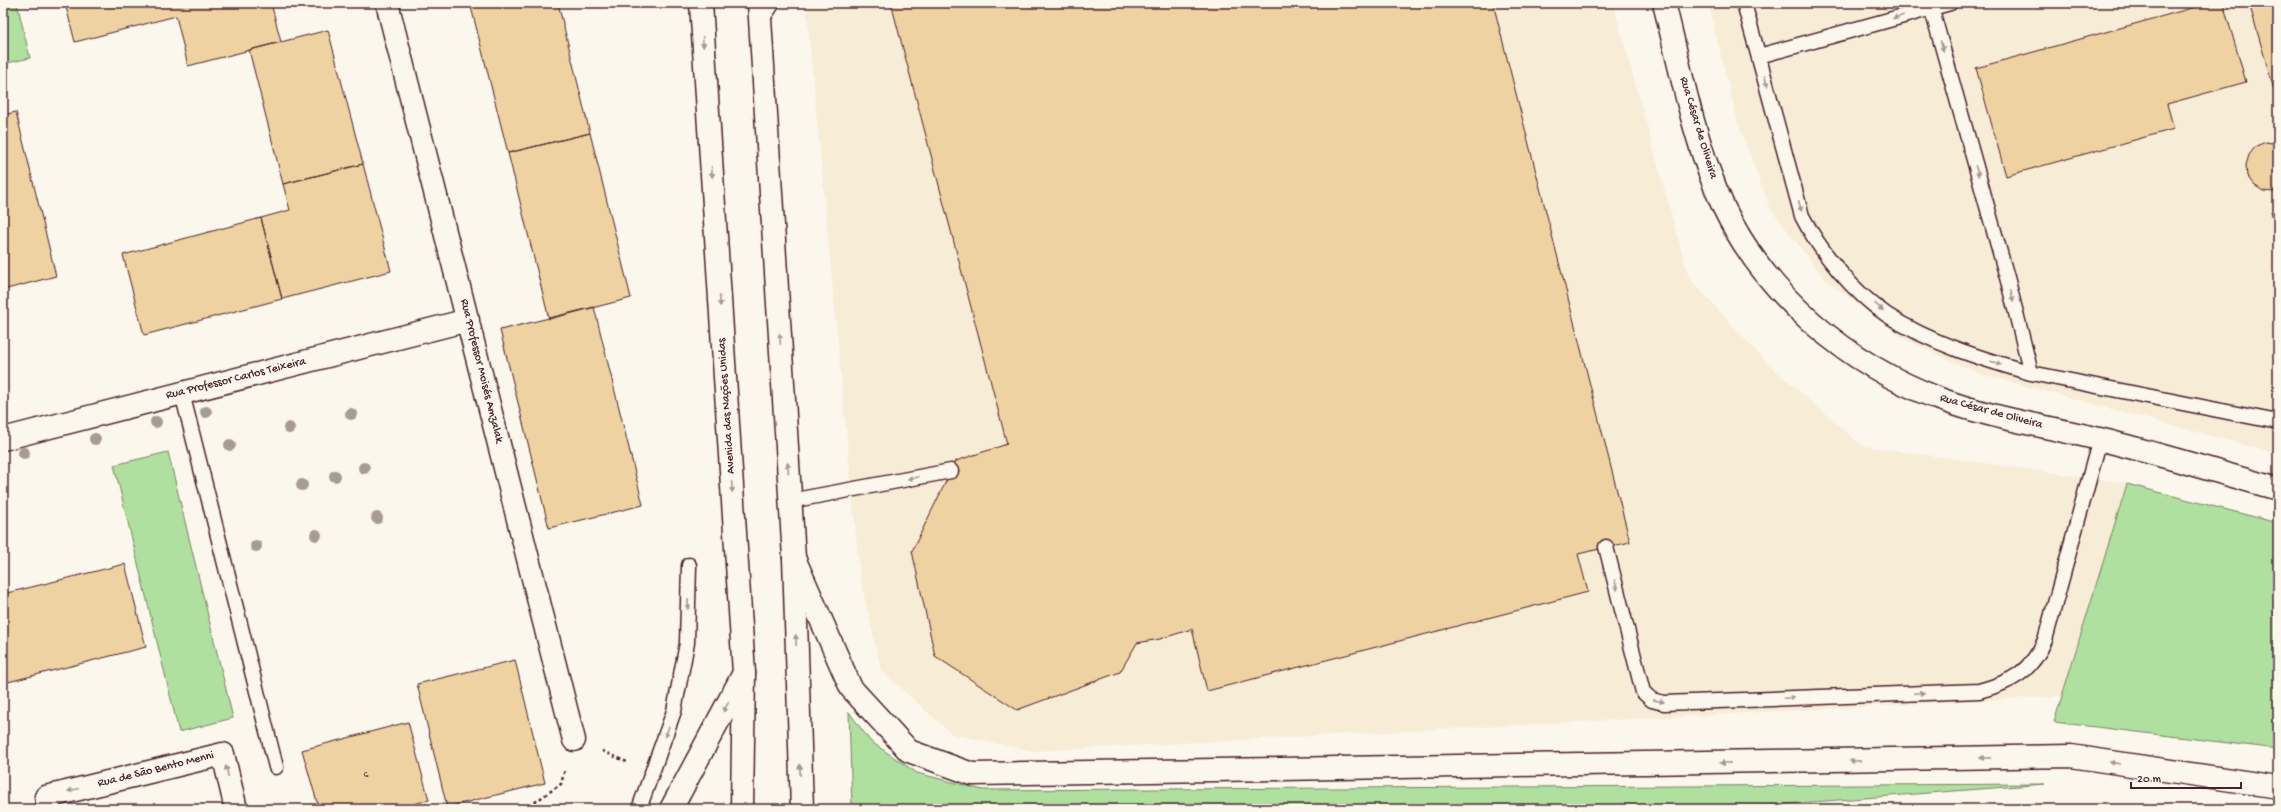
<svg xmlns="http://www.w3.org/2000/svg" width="2281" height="812" font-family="'Gochi Hand',sans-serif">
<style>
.built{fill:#f7ecd6}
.green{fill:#afe0a0;stroke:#7c8066}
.building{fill:#eed2a2;stroke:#4a1f2b}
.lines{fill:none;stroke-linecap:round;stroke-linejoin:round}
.lane-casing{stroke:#4a1f2b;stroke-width:17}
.street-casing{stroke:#4a1f2b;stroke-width:25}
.secondary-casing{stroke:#4a1f2b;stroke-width:25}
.highway-casing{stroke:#4a1f2b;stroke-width:25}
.path{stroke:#4a1f2b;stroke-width:2.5;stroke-dasharray:3 3;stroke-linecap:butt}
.lane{stroke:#fbf7ec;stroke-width:14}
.street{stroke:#fbf7ec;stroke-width:22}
.secondary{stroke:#fbf7ec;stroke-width:22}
.highway{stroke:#fbf7ec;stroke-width:22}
.tree{fill:#a79b92}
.oneway{fill:#ab9695}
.labels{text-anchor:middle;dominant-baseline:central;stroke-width:3;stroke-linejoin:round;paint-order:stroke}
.number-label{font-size:10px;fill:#734c49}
.street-label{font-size:12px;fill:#4a1f2b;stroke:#fbf7ec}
</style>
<rect width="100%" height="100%" fill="#fbf7ec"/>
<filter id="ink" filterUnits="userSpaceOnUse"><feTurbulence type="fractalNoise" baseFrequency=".025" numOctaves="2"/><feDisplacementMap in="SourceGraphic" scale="8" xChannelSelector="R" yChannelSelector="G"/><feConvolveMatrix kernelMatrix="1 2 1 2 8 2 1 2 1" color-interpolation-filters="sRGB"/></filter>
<g filter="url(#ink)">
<!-- built -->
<path class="built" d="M806,3H1613L1689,278L1768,364L1862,446L2132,484L2098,694L1033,751L952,734L881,670L860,577Z
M1708,3H2278V454L1978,373L1902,338L1825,279L1770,208L1738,123Z"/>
<!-- green -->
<path class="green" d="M3,3H17L30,58L3,64Z
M168,452L233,718L179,732L114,465Z
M2127,484L2278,523V749L2054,722Z
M849,712L870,741L917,773L983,790L2045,784L1722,809H852Z"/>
<!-- building -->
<path class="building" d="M65,3H271L281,42L188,66L176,16L75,42Z
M470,3H558L590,133L508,153Z
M891,3H1493L1630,542L1578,554L1588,592L1207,691L1192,629L1160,639L1137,643L1120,672L1017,710L935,656L912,551L956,461L1007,444Z
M2210,3H2223L2246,82L2167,104L2174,129L2006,176L1976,68Z
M2249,3H2278V97H2276Z
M328,30L363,164L283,184L249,50Z
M16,112L56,276L3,290V115Z
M590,133L631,298L549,319L508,153Z
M2266,142L2278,144V190L2274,192L2263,191L2254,185L2247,176L2246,165L2249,155L2256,146Z
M363,164L391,271L282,299L261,218L290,210L283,184Z
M2278,209V238L2271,211Z
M261,218L282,299L144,335L123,255Z
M594,307L643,505L549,528L500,330Z
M125,564L146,647L8,682L3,660V594Z
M3,660L8,682L3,683Z
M515,660L545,783L447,807L417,684Z
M408,722L429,800L403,807V809H319L302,750Z"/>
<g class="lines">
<defs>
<path id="lane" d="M1744,3L1802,216C1821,253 1853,292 1887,315C1930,343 1982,359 2031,373L2278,422
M1930,3L2008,281L2031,373
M760,22L773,3
M1759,56L1950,3
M182,393L276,767
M790,501L951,471
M1606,547L1643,692L1652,700L1664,703L1979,691C2012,682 2031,672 2045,640L2100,439
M639,809L674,711L687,643L689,565"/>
<path id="street" d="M387,3L574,740
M1664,3C1681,71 1694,142 1723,206C1766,296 1847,364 1940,399C1991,418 2046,426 2099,439C2159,454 2218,472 2278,489
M3,439L468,320
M49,809L46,797L223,754L236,809"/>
<path id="secondary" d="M701,3L744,673L742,809
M759,3L794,558L802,809"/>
<path id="highway" d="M794,558L851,688L909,751L972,774L2071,756L2278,787
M671,809L744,673"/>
</defs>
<!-- lane casing -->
<use href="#lane" class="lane-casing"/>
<!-- street casing -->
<use href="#street" class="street-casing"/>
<!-- secondary casing -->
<use href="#secondary" class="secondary-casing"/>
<!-- highway casing -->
<use href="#highway" class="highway-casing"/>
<!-- path -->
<path class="path" d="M602,751L627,762
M525,809L561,784L565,769"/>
<!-- lane -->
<use href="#lane" class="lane"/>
<!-- street -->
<use href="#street" class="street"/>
<!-- secondary -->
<use href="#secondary" class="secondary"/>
<!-- highway -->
<use href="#highway" class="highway"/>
</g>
<!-- trees -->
<g class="tree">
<circle cx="206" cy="412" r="6"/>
<circle cx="351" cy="414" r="6"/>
<circle cx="156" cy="422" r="6"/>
<circle cx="289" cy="428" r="6"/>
<circle cx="95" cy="439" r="6"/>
<circle cx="230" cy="445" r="6"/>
<circle cx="24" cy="453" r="6"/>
<circle cx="364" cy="468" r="6"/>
<circle cx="335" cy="476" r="6"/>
<circle cx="302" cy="485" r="6"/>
<circle cx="377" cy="518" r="6"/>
<circle cx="316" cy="535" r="6"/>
<circle cx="256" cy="546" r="6"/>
</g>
<!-- one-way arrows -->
<defs><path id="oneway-solid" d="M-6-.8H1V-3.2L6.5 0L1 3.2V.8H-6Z"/></defs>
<g class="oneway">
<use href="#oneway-solid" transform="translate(1898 17) rotate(164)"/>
<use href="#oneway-solid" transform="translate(703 42) rotate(86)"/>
<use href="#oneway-solid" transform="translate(1942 46) rotate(74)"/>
<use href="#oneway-solid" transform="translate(1766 81) rotate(75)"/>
<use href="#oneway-solid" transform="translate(1977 171) rotate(74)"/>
<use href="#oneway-solid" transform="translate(712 172) rotate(86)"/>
<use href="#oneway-solid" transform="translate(1800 206) rotate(75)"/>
<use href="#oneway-solid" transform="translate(2012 296) rotate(76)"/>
<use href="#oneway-solid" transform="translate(720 301) rotate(86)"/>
<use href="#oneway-solid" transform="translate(1879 307) rotate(41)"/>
<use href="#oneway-solid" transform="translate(780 339) rotate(-94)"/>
<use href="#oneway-solid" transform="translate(1996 363) rotate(20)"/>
<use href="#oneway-solid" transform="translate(788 468) rotate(-94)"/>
<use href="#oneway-solid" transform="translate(913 478) rotate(169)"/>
<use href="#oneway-solid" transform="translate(732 487) rotate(86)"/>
<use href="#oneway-solid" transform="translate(1616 585) rotate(76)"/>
<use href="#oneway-solid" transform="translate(688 604) rotate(92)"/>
<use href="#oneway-solid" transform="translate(796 640) rotate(-92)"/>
<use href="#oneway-solid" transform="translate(1919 693) rotate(-2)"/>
<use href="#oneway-solid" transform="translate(1789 698) rotate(-2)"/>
<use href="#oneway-solid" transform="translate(1659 701) rotate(11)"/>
<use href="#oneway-solid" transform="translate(726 707) rotate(118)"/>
<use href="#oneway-solid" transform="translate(667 732) rotate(110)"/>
<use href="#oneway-solid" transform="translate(1985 758) rotate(179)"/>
<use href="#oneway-solid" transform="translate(1855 761) rotate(179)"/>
<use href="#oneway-solid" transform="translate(1725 763) rotate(179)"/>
<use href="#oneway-solid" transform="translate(2115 763) rotate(-172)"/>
<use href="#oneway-solid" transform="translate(800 770) rotate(-93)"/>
<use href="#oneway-solid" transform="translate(227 771) rotate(-103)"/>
<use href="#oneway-solid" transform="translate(73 790) rotate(166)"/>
</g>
</g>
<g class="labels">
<!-- number labels -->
<g class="number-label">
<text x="366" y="775">6</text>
</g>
<!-- street labels -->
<g class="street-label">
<text transform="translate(1698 128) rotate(73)">Rua César de Oliveira</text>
<text transform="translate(481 371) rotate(76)">Rua Professor Moisés Amzalak</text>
<text transform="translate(236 379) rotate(-14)">Rua Professor Carlos Teixeira</text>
<text transform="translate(727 406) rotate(-94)">Avenida das Nações Unidas</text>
<text transform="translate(1991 412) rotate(15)">Rua César de Oliveira</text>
<text transform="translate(156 770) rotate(-14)">Rua de São Bento Menni</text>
</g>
</g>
<!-- margin -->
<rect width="2281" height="812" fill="none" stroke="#fbf7ec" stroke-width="16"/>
<rect x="8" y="8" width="2265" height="796" fill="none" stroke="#4a1f2b" stroke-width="1.5" filter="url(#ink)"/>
<!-- scale -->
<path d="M2131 782v6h110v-6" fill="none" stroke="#4a1f2b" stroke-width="2"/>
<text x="2137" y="782" font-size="12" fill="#4a1f2b" stroke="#fbf7ec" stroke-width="3" paint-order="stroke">20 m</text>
</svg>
